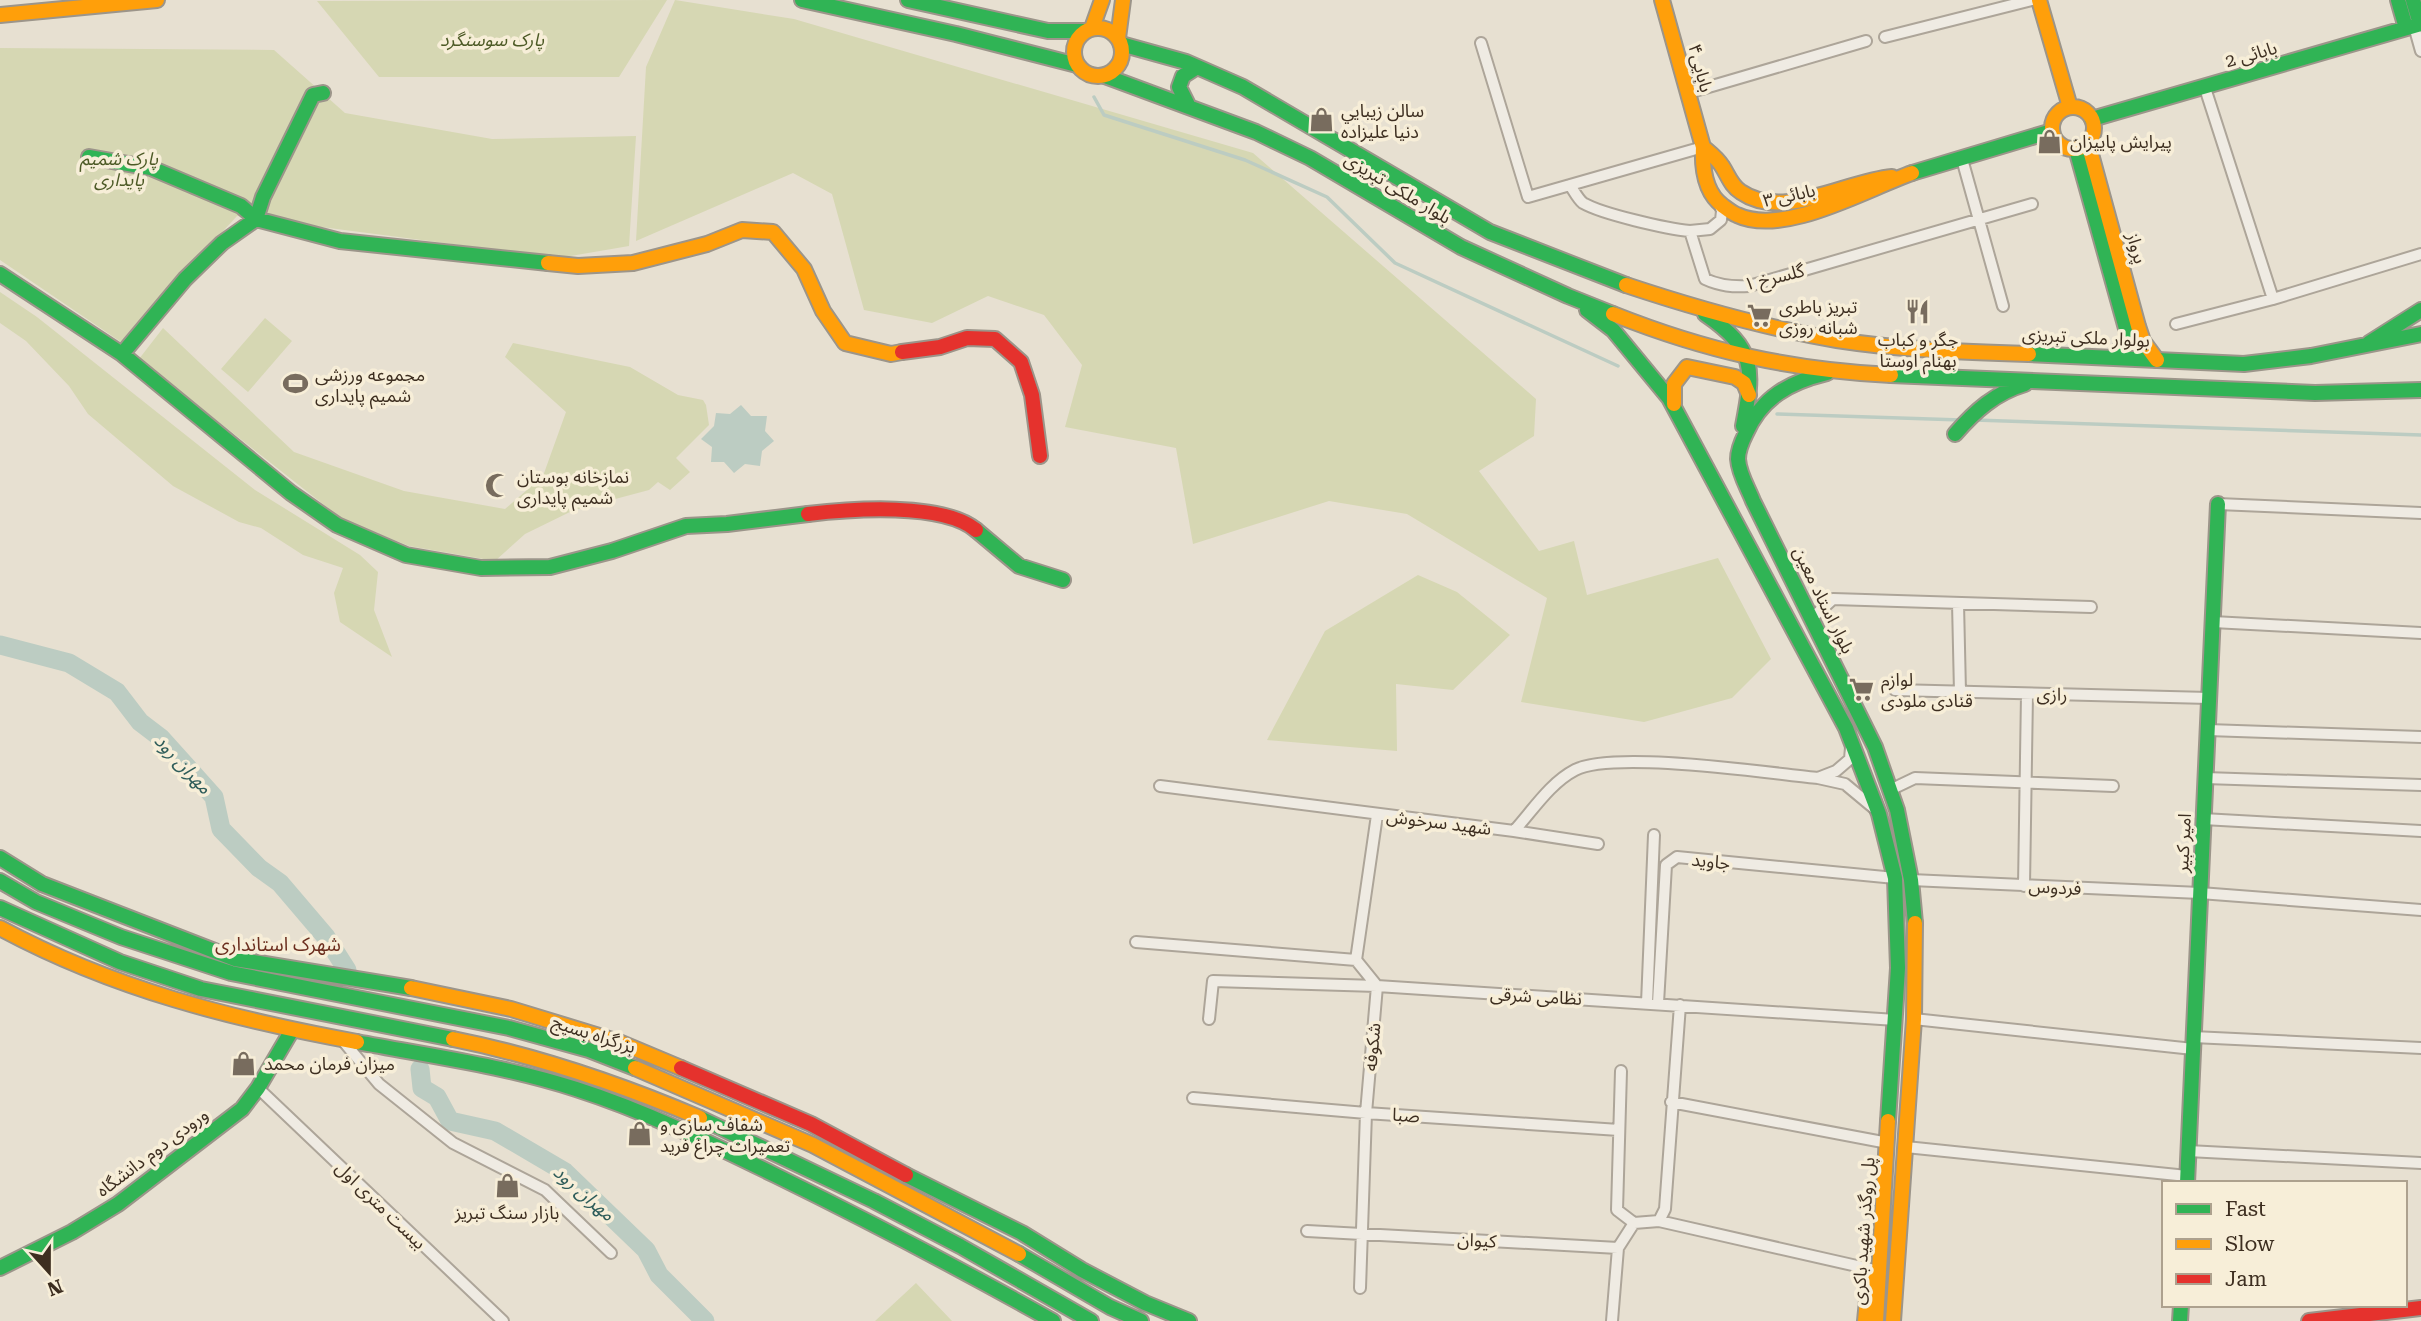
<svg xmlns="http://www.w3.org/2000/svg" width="2421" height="1321" font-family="'Roboto Serif','Noto Sans Arabic',serif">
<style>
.green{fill:#d6d7b3}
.water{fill:#bcccc2}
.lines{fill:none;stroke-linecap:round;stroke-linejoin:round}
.stream{stroke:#bcccc2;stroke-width:3.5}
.river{stroke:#bcccc2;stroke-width:19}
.street-casing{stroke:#ada599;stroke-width:14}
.fast-casing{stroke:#9c958a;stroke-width:18}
.slow-casing{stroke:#9c958a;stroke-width:18}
.jam-casing{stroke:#9c958a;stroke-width:18}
.street{stroke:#efebe3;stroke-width:10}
.fast{stroke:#30b455;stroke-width:14}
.slow{stroke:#ff9f0a;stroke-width:14}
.jam{stroke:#e5322d;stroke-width:14}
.labels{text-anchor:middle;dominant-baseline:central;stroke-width:7;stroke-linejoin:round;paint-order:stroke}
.park-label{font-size:18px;font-style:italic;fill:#4d5a26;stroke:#f7eed8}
.street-label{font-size:18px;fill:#3d2e20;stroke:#f7eed8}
.poi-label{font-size:18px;fill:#3d2e20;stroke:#f7eed8;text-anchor:start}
.water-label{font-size:19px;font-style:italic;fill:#2f5d5a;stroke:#f7eed8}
.neighbourhood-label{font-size:19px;fill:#6b2e1e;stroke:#f7eed8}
</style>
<rect width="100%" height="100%" fill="#e7e0d1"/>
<!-- green -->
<path class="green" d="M667,0L619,77H379L317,1Z
M675,0L794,19L1253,153L1536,399L1534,436L1479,471L1539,551L1574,541L1587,595L1718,558L1771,659L1732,698L1644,722L1521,702L1547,598L1407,514L1329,501L1193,544L1176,448L1065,427L1082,365L1044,315L988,296L932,323L864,310L832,194L793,173L636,241L646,67Z
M0,48L274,50L345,113L492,139L636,136L629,246L559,258L237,216L121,342L0,260Z
M0,292L37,317L255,490L360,555L378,572L374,610L392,657L340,622L334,593L343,568L303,555L261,528L239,522L173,486L88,414L69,386L26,341L0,323Z
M265,318L292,341L248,392L221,369Z
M163,328L294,452L404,491L505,509L543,476L566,412L505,357L513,343L630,367L678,395L703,400L706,405L709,425L676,458L690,472L670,490L658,482L649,490L574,510L525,534L495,561L409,546L342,519L139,359Z
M1418,575L1457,592L1510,635L1453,690L1396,684L1397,751L1267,740L1325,631Z
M916,1283L952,1321H875Z"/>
<!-- water -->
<path class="water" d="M741,405L751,416H767L765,431L774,441L762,451L760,466L745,464L734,473L724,462H711L712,447L701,439L714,426L716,413L730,414Z"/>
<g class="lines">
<!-- stream -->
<path class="stream" d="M1094,97L1104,115L1245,160L1327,197L1395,263L1618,366
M1777,414L1961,420
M1975,420L2421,435"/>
<!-- river -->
<path class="river" d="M0,645L69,663L117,692L140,722L161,738L214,797L221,829L259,868L280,883L326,937L347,970
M420,1069L422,1088L437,1097L450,1121L495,1131L565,1172L646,1250L659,1275L705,1321"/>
<defs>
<path id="street" d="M2414,26L2421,51
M1885,37L2032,0
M1481,43L1528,197L1703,147
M2205,88L2273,299
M1688,93L1866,41
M1962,159L2003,306
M1570,185C1574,191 1578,199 1583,203C1602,214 1667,229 1690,231L1705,279C1720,286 1733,287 1749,286L2032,204
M1690,231L1710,229L1721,220L1722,211L1718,201
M2176,324L2273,299L2421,254
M2218,504L2421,513
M1958,603L1960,692
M1812,618L1833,599L2091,607
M2213,622L2421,633
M1895,690L2209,698
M2208,730L2421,737
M1851,747L1850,759L1836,771L1818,778L1845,784L1875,809
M2205,778L2421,785
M1160,786L1514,831L1598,844
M1890,790L1915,778L2113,786
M2203,819L2421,831
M1514,831C1533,810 1550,783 1575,770C1613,750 1768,773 1818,778
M1911,880L2200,893L2421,910
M2024,886L2027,694
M1136,942L1356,960
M1647,1003L1654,835
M1658,1003L1666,865L1677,857L1895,878
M1209,1019L1213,981L1377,986L1896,1020
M1914,1019L2193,1049
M2193,1037L2421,1048
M344,1042L379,1084L453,1143L545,1190L611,1253
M1621,1071L1617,1210L1634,1223L1659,1221L1665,1209L1680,1005
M258,1088L503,1321
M1193,1098L1366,1113L1619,1130
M1671,1102L1888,1143
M1906,1147L2187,1176
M2188,1151L2421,1163
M1659,1221L1870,1269
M1307,1231L1618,1248L1634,1223
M1360,1288L1366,1113L1377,986L1356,960L1377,815
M1612,1321L1618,1248"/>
<path id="fast" d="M802,0L956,34L1077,65
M908,0L1048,31H1085
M2398,0L2406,28
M2413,0L2420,24
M1121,44L1186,62L1243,87L1490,232L1626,285
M1105,76L1256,132L1310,158L1461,247L1568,296L1613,314
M1189,107L1179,87L1183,76L1197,67
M2092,119L2421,24
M2076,149L2127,332L2125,342L2114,356
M89,157L151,168L241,206L256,219L263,197L313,95L323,93
M1912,173L2052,131
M0,274L122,354L291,493L337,525L406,555L481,568L550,567L612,551L686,526L727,524L808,514
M1587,310L1613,330L1669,398L1846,728L1879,814L1895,878L1898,968L1888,1121
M1705,314C1756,349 1754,369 1743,426
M2369,343L2421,310
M122,354L185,279L222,243L256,219L340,241L548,263
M2029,354L2244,364L2311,356L2421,334
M1827,373C1790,382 1762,397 1746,433C1742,441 1738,450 1738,459C1739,474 1748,488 1753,501L1875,747L1897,810L1911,880L1915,923
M1891,375L2315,393L2421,390
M1955,434C1975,411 1995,393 2025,384
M976,530L1019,566L1063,580
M0,858L42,884L235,959L411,988
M0,881L36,902L121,937L231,973L509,1028L589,1050L635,1068
M0,908L120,962L201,989L453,1039
M357,1042C430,1056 505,1066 576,1089C645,1111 710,1143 775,1175C869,1221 962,1270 1053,1321
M700,1118L874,1201L960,1246L1091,1321
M906,1175L1022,1233L1082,1270L1145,1303L1189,1321
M2187,1183L2218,504
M1019,1254L1110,1307L1141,1321
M0,1268L72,1232L118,1204L242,1109L258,1088L292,1030
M2180,1321L2181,1305"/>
<path id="slow" d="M1662,0L1703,147C1702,168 1705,193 1723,206C1727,209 1732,213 1737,215C1784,237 1866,189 1912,173
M2039,0L2070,107
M0,15L157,0
M1074 52a24 24 0 1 1 48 0a24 24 0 1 1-48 0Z
M1092,28L1102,0
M1118,38L1123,0
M2052 128a21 21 0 1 1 42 0a21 21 0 1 1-42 0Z
M2088,143L2138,326L2143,341L2157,360
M1703,147C1710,153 1717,158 1722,166C1728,175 1731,186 1741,192C1783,221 1846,181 1892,177
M548,263L578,266L633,263L707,244L742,230L773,232L804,269L823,311L845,343L891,354L902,352
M1626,285C1695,308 1765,328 1837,340C1901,350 1965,352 2029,354
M1613,314C1706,351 1790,370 1891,375
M1674,404V384L1687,367L1735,377L1744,383L1749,395
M0,928C113,989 232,1019 357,1042
M411,988L511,1009L619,1042L681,1068
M453,1039C538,1056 620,1084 700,1118
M635,1068L813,1145L1019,1254
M1865,1321L1869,1280
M1876,1321L1888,1121
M1893,1321L1914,1019L1915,923"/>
<path id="jam" d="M902,352L940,347L967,338L995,339L1021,362L1032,395L1040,456
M808,514C851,509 942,502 976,530
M681,1068L811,1124L906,1175
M2309,1321L2421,1308"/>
</defs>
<!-- street casing -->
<use href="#street" class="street-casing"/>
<!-- fast casing -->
<use href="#fast" class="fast-casing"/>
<!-- slow casing -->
<use href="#slow" class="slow-casing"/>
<!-- jam casing -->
<use href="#jam" class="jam-casing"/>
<!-- street -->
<use href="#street" class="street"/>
<!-- fast -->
<use href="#fast" class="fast"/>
<!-- slow -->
<use href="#slow" class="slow"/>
<!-- jam -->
<use href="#jam" class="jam"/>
</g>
<!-- icons -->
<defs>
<symbol id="shop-bare" viewBox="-9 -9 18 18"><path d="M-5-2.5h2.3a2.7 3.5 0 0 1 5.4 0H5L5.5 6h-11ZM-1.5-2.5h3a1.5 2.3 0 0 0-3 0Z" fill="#786c5e" stroke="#f7eed8" stroke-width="2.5" paint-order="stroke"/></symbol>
<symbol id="restaurant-bare" viewBox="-9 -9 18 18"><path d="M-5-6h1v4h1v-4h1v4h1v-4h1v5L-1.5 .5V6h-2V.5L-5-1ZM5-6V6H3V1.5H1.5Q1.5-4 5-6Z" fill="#786c5e" stroke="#f7eed8" stroke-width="2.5" paint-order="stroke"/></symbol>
<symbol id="supermarket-bare" viewBox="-9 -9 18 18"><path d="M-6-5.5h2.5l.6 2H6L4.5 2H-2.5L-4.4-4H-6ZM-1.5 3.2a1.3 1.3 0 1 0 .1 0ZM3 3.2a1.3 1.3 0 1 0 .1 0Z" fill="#786c5e" stroke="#f7eed8" stroke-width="2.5" paint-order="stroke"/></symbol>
<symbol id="stadium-bare" viewBox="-9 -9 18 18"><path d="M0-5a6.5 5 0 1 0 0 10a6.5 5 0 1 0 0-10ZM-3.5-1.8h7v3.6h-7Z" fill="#786c5e" stroke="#f7eed8" stroke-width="2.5" paint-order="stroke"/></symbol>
<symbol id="mosque-bare" viewBox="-9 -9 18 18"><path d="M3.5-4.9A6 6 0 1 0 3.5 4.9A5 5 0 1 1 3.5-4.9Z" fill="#786c5e" stroke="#f7eed8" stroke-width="2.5" paint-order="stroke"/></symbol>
</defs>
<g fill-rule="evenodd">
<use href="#shop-bare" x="1304" y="102" width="35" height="35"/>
<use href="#shop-bare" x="2032" y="124" width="35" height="35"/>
<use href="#restaurant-bare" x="1900" y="294" width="35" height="35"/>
<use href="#supermarket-bare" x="1742" y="298" width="35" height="35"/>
<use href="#stadium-bare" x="278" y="366" width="35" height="35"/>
<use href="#mosque-bare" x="480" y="468" width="35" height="35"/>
<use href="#supermarket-bare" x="1844" y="672" width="35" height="35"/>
<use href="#shop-bare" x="226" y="1046" width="35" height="35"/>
<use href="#shop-bare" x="622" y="1116" width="35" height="35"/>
<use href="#shop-bare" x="490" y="1168" width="35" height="35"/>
</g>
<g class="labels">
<!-- park labels -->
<g class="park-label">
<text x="492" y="39">پارک سوسنگرد</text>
<text x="119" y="158">پارک شمیم<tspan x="119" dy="21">پایداری</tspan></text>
</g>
<!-- street labels -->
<g class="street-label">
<text transform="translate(2251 54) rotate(-16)">بابائی 2</text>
<text transform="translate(1701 68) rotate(75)">بابایی۴</text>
<text transform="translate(1398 188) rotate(31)">بلوار ملکى تبریزى</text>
<text transform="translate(1789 195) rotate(-12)">بابائی ۳</text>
<text transform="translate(2137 248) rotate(74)">پرواز</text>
<text transform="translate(1774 277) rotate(-14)">گلسرخ ۱</text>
<text transform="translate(2086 337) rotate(3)">بولوار ملکی تبریزی</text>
<text transform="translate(1824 600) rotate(64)">بلوار استاد معین</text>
<text transform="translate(2052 694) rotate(1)">رازی</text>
<text transform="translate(1439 822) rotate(7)">شهید سرخوش</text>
<text transform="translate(2183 843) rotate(-87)">امیر کبیر</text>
<text transform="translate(1711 861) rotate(6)">جاوید</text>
<text transform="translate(2055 887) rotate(3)">فردوس</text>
<text transform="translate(1536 996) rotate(3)">نظامی شرقی</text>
<text transform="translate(594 1034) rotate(18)">بزرگراه بسیج</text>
<text transform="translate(1372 1047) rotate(-85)">شکوفه</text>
<text transform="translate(1406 1115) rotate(4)">صبا</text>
<text transform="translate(152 1152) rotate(-37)">ورودی دوم دانشگاه</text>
<text transform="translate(381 1205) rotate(44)">بیست متری اول</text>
<text transform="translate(1863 1231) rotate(-86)">پل روگذر شهید باکری</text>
<text transform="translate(1477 1240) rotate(3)">کیوان</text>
</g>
<!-- poi labels -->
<g class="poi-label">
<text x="1341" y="110">سالن زيبايي<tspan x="1341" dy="21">دنيا عليزاده</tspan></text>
<text x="2070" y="141">پیرایش پاییزان</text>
<text x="1779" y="306">تبریز باطری<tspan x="1779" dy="21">شبانه روزی</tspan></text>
<text x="1918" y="339" text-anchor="middle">جگر و کباب<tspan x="1918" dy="21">بهنام اوستا</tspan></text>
<text x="315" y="374">مجموعه ورزشی<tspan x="315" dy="21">شمیم پایداری</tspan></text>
<text x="517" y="476">نمازخانه بوستان<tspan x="517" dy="21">شمیم پایداری</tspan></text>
<text x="1881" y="679">لوازم<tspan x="1881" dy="21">قنادی ملودی</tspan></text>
<text x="264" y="1063">میزان فرمان محمد</text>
<text x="660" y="1124">شفاف سازی و<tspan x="660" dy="21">تعمیرات چراغ فرید</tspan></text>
<text x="507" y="1212" text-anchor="middle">بازار سنگ تبریز</text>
</g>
<!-- water labels -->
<g class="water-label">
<text transform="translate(183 764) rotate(47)">مهران رود</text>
<text transform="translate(584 1193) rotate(41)">مهران رود</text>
</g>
<!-- neighbourhood labels -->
<g class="neighbourhood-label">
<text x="278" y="944">شهرک استانداری</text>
</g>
</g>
<!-- legend -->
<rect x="2162" y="1181" width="245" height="126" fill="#f7eed8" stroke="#ada18e" stroke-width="2"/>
<rect x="2176" y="1204" width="35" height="10" fill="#30b455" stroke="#ada18e" stroke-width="2"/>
<text x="2225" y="1216" font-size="21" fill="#3d2e20">Fast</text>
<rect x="2176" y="1239" width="35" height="10" fill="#ff9f0a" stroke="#ada18e" stroke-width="2"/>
<text x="2225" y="1251" font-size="21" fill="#3d2e20">Slow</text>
<rect x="2176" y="1274" width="35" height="10" fill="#e5322d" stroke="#ada18e" stroke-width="2"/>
<text x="2225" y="1286" font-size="21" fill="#3d2e20">Jam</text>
<!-- north arrow -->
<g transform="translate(49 1272) rotate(159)" stroke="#f7eed8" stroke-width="5" paint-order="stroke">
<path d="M0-5L12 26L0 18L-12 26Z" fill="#3d2e20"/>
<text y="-10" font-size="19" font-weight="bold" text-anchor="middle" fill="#3d2e20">N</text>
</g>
</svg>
